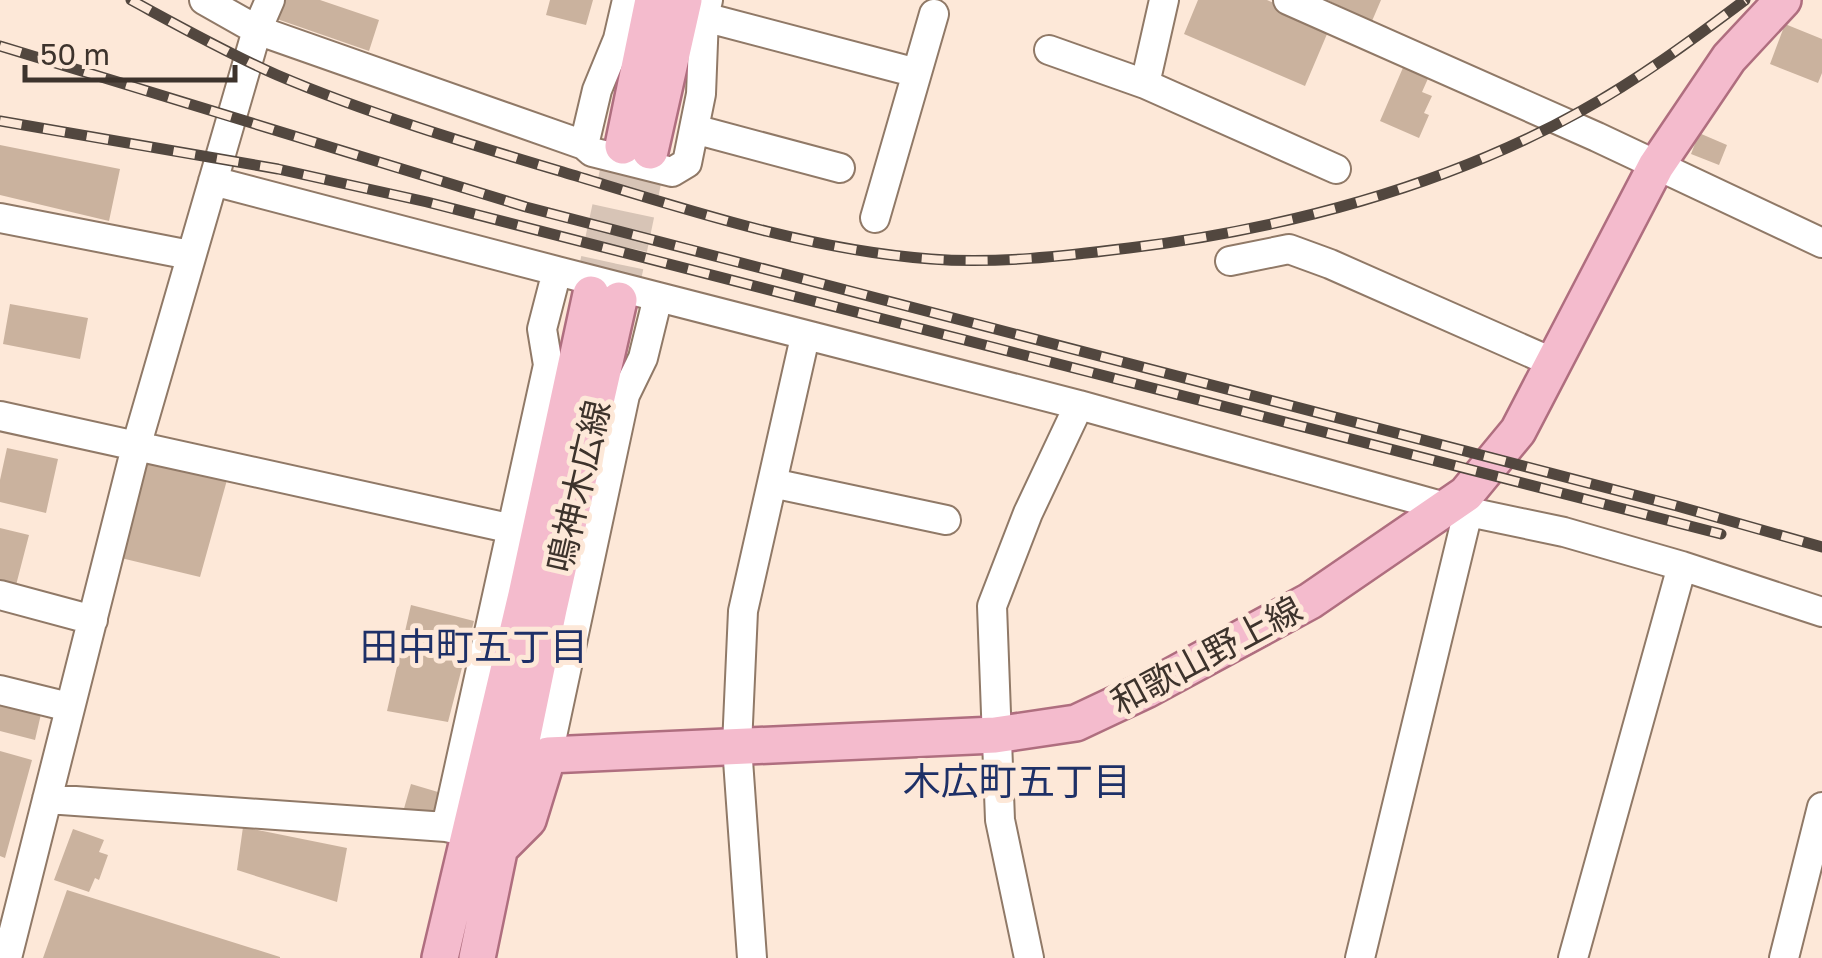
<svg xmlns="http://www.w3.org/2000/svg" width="1822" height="958" font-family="'Golos Text','Noto Sans JP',sans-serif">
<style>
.building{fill:#cab29e}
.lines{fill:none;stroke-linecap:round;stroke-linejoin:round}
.major-tunnel{stroke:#d7c4b6;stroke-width:35;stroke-dasharray:35 18;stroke-linecap:butt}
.minor-casing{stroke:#907967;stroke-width:32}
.major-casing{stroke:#af6e7f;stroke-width:40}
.minor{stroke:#fff;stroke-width:28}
.major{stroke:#f4bbcd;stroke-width:35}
.rail-casing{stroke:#52473f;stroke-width:11}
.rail{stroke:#fde8d8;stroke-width:8;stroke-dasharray:22;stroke-linecap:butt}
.labels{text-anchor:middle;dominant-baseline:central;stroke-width:10;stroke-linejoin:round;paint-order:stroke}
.street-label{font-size:35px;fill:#3d332c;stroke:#fde8d8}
.neighbourhood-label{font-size:38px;fill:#1e3067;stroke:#fde8d8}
</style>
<rect width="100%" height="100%" fill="#fde8d8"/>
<!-- building -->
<path class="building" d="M280,0H320L379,20L369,51L274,18Z
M550,0H593L586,25L546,15Z
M1198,0H1267L1330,27L1305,86L1184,34Z
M1327,0H1381L1372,21Z
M1785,24L1822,39V73L1818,83L1770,64Z
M1405,63L1430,74L1422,92L1432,96L1424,113L1429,115L1419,138L1380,121Z
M1699,133L1727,145L1719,165L1691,154Z
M0,145L120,169L109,221L0,195Z
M10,304L88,318L80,359L3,344Z
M7,448L58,459L46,513L0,502V480Z
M147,460L227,480L200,577L121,558Z
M0,528L29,535L15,589L0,585Z
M411,605L474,621L448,722L387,711Z
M0,704L41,714L35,740L0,731Z
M0,751L32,760L5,858L0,856Z
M411,784L438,792L434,810L423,815L403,812Z
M243,827L347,848L337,902L237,870Z
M73,829L104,840L99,852L108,855L99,880L95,878L89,892L54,880Z
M67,890L280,957V958H43Z"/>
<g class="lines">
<!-- major-tunnel -->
<path class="major-tunnel" d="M591,294L623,146
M619,300L650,151"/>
<defs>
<path id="minor" d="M204,0L257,30L584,145L592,152L672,172L687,163L701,94L704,17L708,0
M1288,0L1597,137L1822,243
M704,17L917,73
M1049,50L1145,84L1336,169
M1145,84L1164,0
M694,129L840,168
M584,145L597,90L618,39L627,0
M213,181L557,271L542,329L548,365L446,827L470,832
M0,218L190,255
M875,218L934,14
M1230,261L1289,249L1330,264L1554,363
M557,271L1079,405
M0,416L513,529
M772,483L946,520
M1682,566L1822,612
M0,595L93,620
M0,690L69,707
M548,755L625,395L643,358L658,297
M47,799L446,827
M7,958L136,447L257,30L270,0
M752,958L737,746L743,611L805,337
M1029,958L1000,820L992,606L1028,513L1079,405L1445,507L1564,532L1682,566L1573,958
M1360,958L1468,512L1466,498
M1784,958L1822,807"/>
<path id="major" d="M623,146L653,0
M650,151L684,0
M500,848L528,820L548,755L995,735L1076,723L1146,690L1310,601L1466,494L1518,431L1656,166L1729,58L1783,0
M440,958L526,595L591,294
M477,958L549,609L619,300"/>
</defs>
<!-- minor casing -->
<use href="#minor" class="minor-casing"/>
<!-- major casing -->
<use href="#major" class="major-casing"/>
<!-- minor -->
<use href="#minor" class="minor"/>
<!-- major -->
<use href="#major" class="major"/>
<defs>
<path id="rail" d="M131,0C179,26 227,53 277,75C366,113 469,144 563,172C682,208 806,250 931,259C996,264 1065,256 1129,248C1284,229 1444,187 1581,111C1639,79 1692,40 1745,0
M0,46L526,207L1677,506L1822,547
M0,121L278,169L427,202L1721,534"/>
</defs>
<!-- rail casing -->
<use href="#rail" class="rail-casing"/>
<!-- rail -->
<use href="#rail" class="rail"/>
</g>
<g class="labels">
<!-- street labels -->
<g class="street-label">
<text transform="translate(578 486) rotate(-77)">鳴神木広線</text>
<text transform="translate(1206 655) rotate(-28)">和歌山野上線</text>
</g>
<!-- neighbourhood labels -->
<g class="neighbourhood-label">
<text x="474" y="645">田中町五丁目</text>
<text x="1017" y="780">木広町五丁目</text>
</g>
</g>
<!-- scale -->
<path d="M25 65v15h210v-15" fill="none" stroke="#3d332c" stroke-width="5"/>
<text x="40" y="65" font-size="30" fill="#3d332c" stroke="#fde8d8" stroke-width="8" paint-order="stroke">50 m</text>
</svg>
